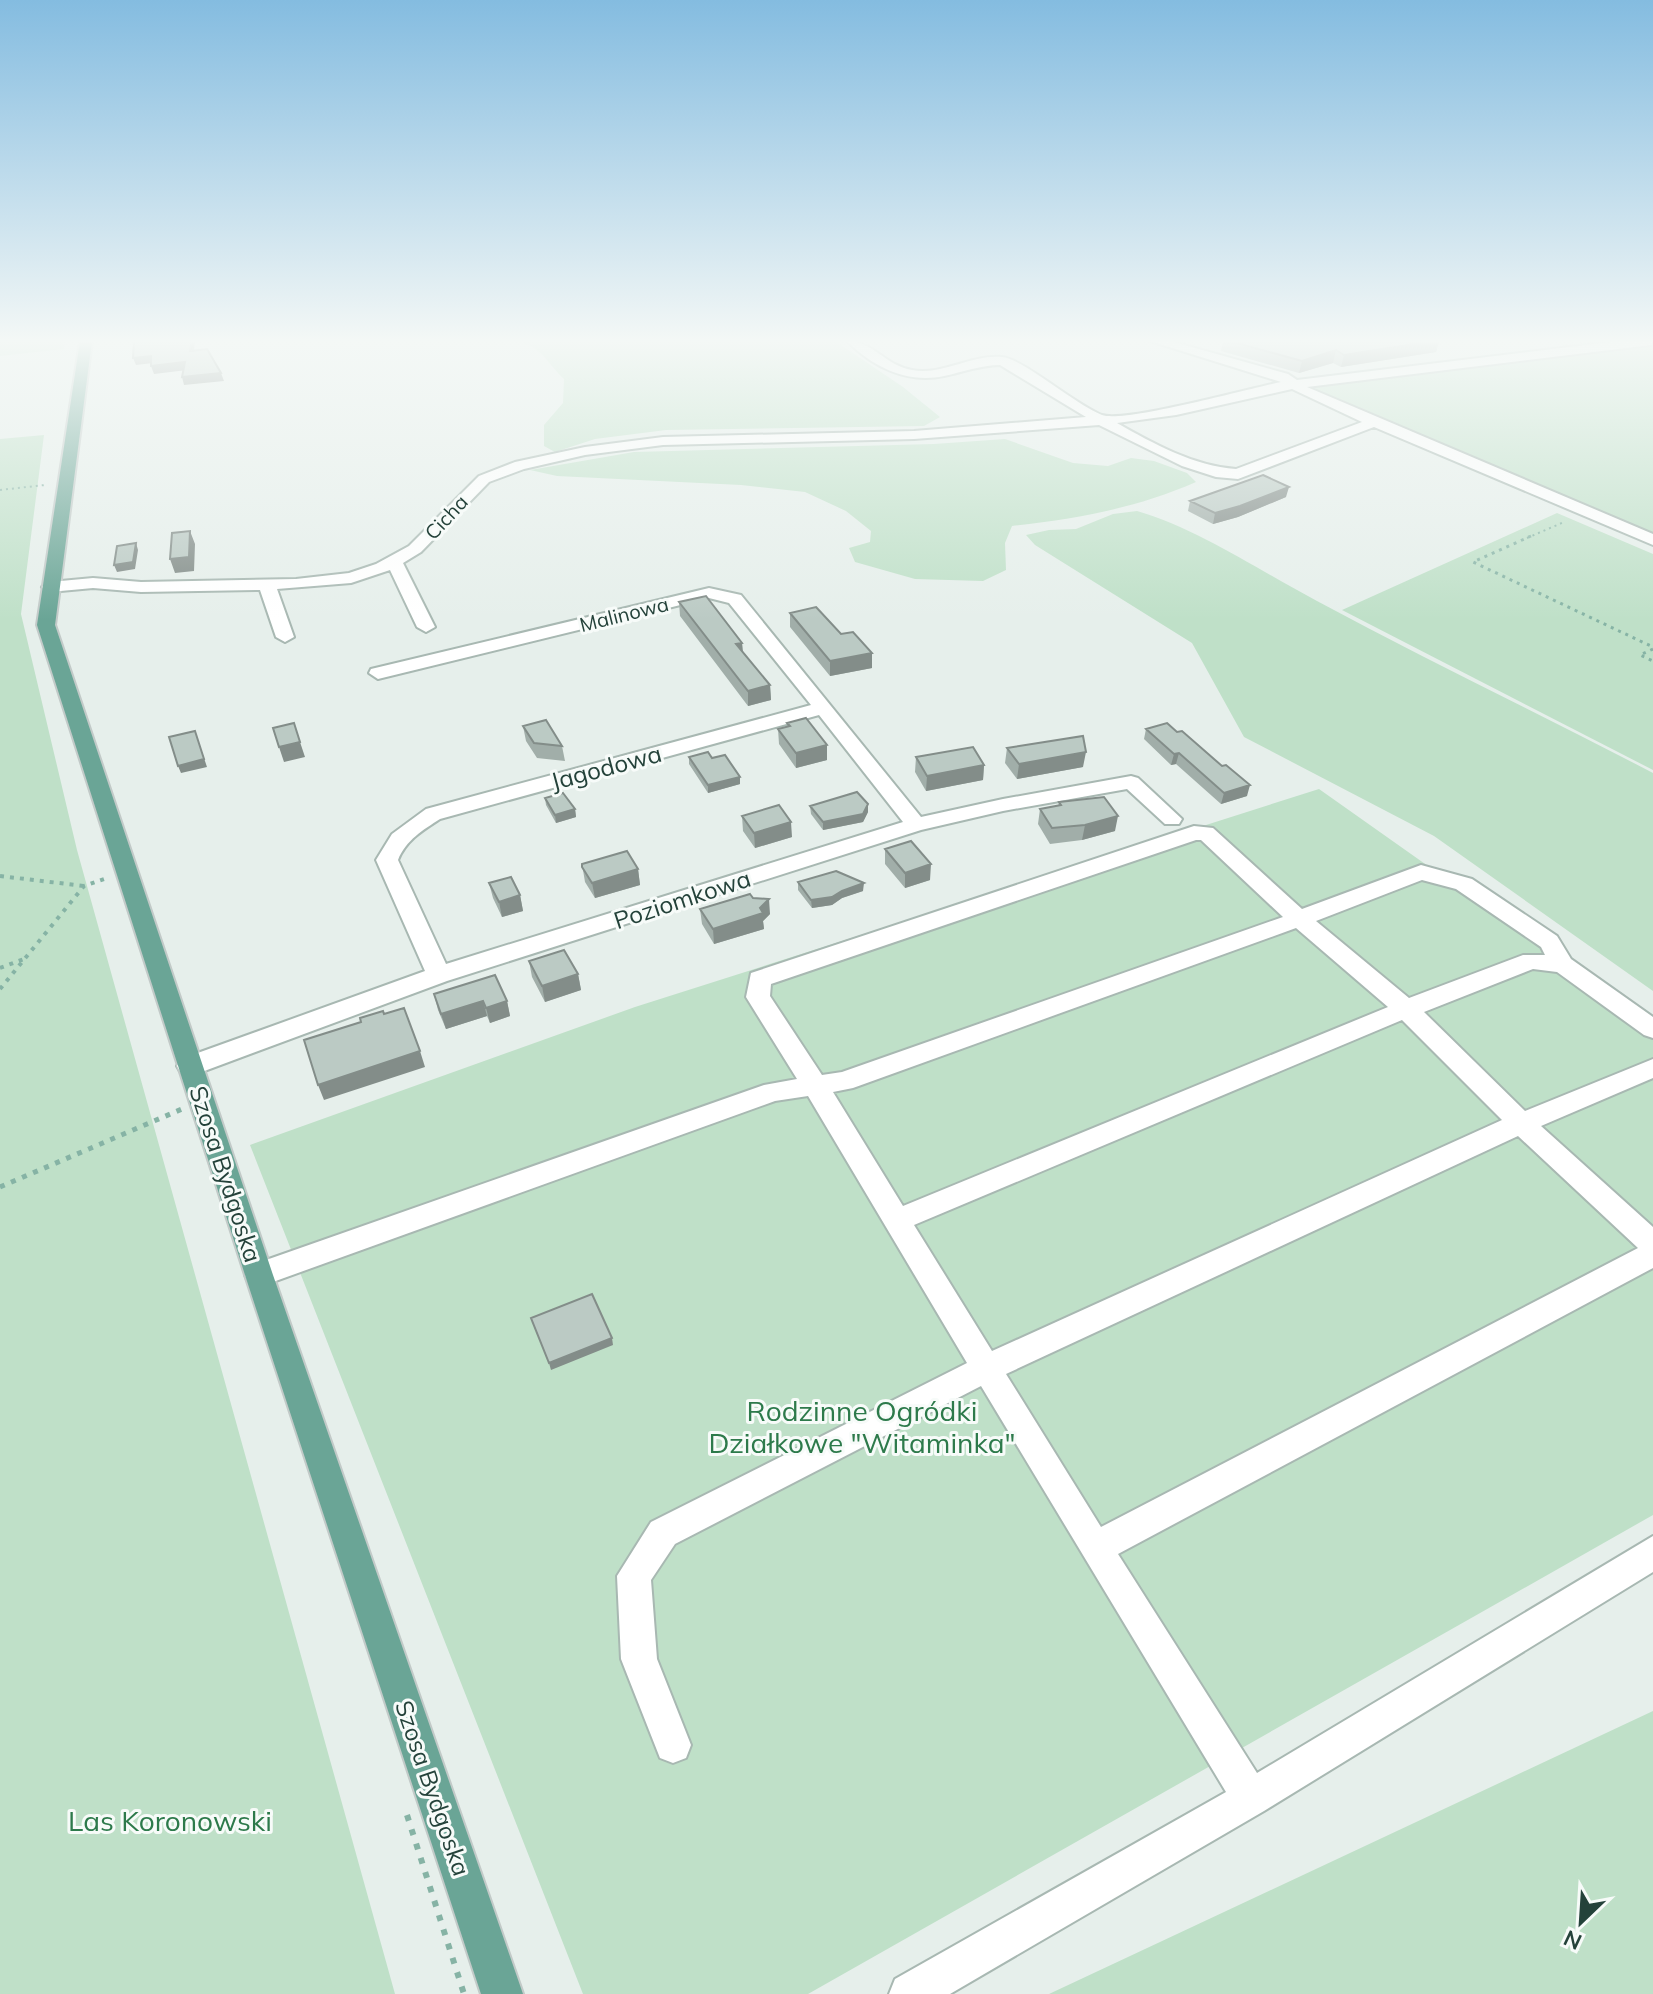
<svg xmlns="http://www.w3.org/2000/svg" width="1653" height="1994" font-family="Mulish,sans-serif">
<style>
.green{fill:#bfe0c8}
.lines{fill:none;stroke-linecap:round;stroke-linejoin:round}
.minor-casing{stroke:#a8b8b2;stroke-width:4}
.major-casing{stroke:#c2cac8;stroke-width:4}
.path-far4{stroke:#86b3a5;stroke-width:2;stroke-dasharray:2 4;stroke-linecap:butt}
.path-far3{stroke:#86b3a5;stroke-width:3;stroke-dasharray:3 5;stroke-linecap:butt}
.path-far2{stroke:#86b3a5;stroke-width:4;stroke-dasharray:4 6;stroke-linecap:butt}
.path-far1{stroke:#86b3a5;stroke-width:5;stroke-dasharray:5 7;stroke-linecap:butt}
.path{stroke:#86b3a5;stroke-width:6;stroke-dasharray:6 9;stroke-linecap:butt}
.minor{fill:#fff;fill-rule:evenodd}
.major{fill:#6aa596;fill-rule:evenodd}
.wall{fill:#a1aea9}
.shaded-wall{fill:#838d89}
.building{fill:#bbcac4;stroke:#838d89;stroke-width:2}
.labels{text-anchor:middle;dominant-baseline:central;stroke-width:6;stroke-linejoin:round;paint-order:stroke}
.far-street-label{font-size:20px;fill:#24423a;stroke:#f7fbf9}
.street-label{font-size:24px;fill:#24423a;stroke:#f7fbf9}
.near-park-label{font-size:28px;fill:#2d7a4b;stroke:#f7fbf9}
</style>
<rect width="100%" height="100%" fill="#e6efeb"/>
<!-- green -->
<path class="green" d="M0,341H65L64,349L0,356Z
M515,341H835L903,387L940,417L924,426L666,430L595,439L555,452L544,446V425L563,403L564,379C547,363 540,344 515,341Z
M1653,343V535L1314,392L1312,386Z
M44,435L21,614L77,850L395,1994H0V439Z
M1005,439L1073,463L1108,466L1131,458L1154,461L1187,473L1196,482C1137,508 1076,519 1012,526L1005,543L1006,570L983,581L915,579L855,562L849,548L870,542L871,531L846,511L805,492L741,485L557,476L530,470L634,452L934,444Z
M1137,511C1201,530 1258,570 1317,601C1428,661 1542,715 1653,773V991L1434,836L1244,737L1192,643L1035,545L1026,535L1049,530L1076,529L1113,514Z
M1557,513L1653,554V770L1342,610Z
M1319,789L1653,1025V1515L808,1994H583L250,1145L635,1007Z
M1653,1711V1994H1049Z"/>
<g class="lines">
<defs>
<path id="minor" d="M847,341C873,341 886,366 912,370C942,376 971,354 1002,357C1023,359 1076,405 1102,415C1125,423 1250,388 1281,382L1150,341H1170L1288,374L1297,380L1619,341H1653L1651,345L1307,387L1653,534V545L1374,427L1238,479L1216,477L1182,466L1099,425L914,439L663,445L585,455L524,469L489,482L421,552L403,563L435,627L426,632L417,627L390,570L351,583L277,589L294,637L285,642L276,637L260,590L141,592L93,588L50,592L42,587L50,582L93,578L141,582L296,579L349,573L376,564L409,546L479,476L515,462L585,447L663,437L914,431L1086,417L1000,365C981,365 963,372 944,376C907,384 873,367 847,341ZM1292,389L1362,422L1236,469C1194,466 1154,444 1117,423L1176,415Z
M709,588L741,595L921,817L1003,799L1131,776L1138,778L1182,819L1179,824H1165L1127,789L1003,811L921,830L447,981L199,1073L190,1075L181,1073L177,1066L181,1059L425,971L376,860L392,834L426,809L811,705L729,603L709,598L378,679L369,673L371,669ZM819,715L903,822L446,964L398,860C406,840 423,830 440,819Z
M1194,826L1213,828L1302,909L1421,865L1472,879L1557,936L1571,959L1653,1017V1038L1644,1035L1557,972L1533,969L1424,1012L1525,1111L1653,1059V1078L1541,1126L1653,1227V1268L1118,1554L1257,1773L1653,1536V1572L1264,1811L950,1994H889L895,1979L1226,1792L981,1386L675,1544L651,1580L657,1659L691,1745L686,1758L673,1763L660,1758L621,1659L617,1576L651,1522L967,1363L808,1096L775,1101L259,1287L249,1284L245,1275L249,1266L764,1085L797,1079L746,997L751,973ZM1196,840H1201L1283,917L842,1072L822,1075L770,996L771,984ZM1422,880L1456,889L1541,947L1545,955H1523L1409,998L1316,921ZM1296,928L1388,1007L903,1206L833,1092L853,1088ZM1402,1020L1502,1120L992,1351L914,1225ZM1518,1136L1638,1248L1101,1527L1006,1374Z"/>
<path id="major" d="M80,341H92L55,625L273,1275L523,1994H481L245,1275L37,625Z"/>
</defs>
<!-- minor casing -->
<use href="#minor" class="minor-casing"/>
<!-- major casing -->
<use href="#major" class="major-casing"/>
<!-- path-far4 -->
<path class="path-far4" d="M0,490L45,485
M1527,538L1564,522"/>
<!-- path-far3 -->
<path class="path-far3" d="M1531,536L1473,562L1653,647
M1653,649L1640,655L1653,661"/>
<!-- path-far2 -->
<path class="path-far2" d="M0,876L84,886
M0,968L24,959
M0,989L84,886L107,878"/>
<!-- path-far1 -->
<path class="path-far1" d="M0,1187L182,1109"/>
<!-- path -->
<path class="path" d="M407,1815L464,1994"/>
<!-- minor -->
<use href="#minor" class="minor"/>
<!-- major -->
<use href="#major" class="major"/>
</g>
<!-- wall -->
<path class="wall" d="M1223,341H1439L1436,352L1341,367L1333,363L1299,373L1221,351Z
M1286,497L1238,517L1213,524L1188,511L1190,501Z
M679,602L742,643L743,652L770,685L771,700L748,706L680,616Z
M790,613L841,634L872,668L830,676L790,627Z
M787,723L827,760L796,768L779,744L778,729L787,727Z
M523,726L562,746L565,761L537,758L526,741Z
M1146,729L1177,732L1222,766L1247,796L1221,804L1176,764L1171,765L1144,739Z
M1007,748L1083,767L1017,779L1005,763Z
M689,757L712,758L740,784L708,793L689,764Z
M916,757L984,765L983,780L926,791L915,772Z
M545,798L575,809L576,817L556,823L546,805Z
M1059,802L1115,831L1082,840L1050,844L1038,824L1040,809L1058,806Z
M868,804V812L863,822L823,830L811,814L810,806Z
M742,816L792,837L755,848L743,831Z
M885,849L930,880L905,888L885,864Z
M582,864L638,869L640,885L595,898L585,882Z
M798,882L863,891L842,898L832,905L812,908L798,890Z
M489,883L520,895L523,911L502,917L493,898Z
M753,898L770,914L763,921L764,929L714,944L702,924L700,909Z
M529,961L578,974L581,990L545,1002L532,977Z
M434,994L507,1001L510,1016L490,1023L487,1016L446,1029L438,1010Z"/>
<!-- shaded-wall -->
<path class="shaded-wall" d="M192,341H195L193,358L190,351Z
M1433,341H1439L1436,352L1341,367L1344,355Z
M1336,350L1333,363L1299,373L1302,361Z
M151,356L153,363L136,365L133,358Z
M185,362L187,370L154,374L151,366Z
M221,373L224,381L184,385L182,377Z
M1289,487L1286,497L1238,517L1213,524L1215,513Z
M190,531L195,544L194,571L175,573L170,559Z
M136,543L138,550L135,569L117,572L114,565Z
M742,643L743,657L736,644Z
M872,653V668L830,676V661Z
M770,685L771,700L748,706V691Z
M195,731L207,767L181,773L178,766Z
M300,742L305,757L284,762L279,747Z
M827,745V760L796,768V753Z
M1086,752L1083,767L1017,779L1019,764Z
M1179,753L1176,764L1171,765L1174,754Z
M984,765L983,780L926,791L927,776Z
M740,777V784L708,793V785Z
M1250,785L1247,796L1221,804L1224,793Z
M868,804V812L863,822L823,830V822Z
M575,809L576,817L556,823L555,815Z
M1118,816L1115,831L1082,840L1085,825Z
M791,822L792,837L755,848L754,833Z
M931,864L930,880L905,888V873Z
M638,869L640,885L595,898L592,883Z
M864,883L863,891L842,898L832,905L812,908L811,900Z
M520,895L523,911L502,917L499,902Z
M769,899L770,914L763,921L764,929L714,944L713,929L760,908Z
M578,974L581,990L545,1002L542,986Z
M483,1001L487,1016L446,1029L441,1014Z
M507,1001L510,1016L490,1023L486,1008Z
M420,1051L425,1067L324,1100L318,1085Z
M612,1338L613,1345L551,1370L549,1363Z"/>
<!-- building -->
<path class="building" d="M134,341H192L190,351L207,349L221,373L182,377L185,362L151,366V356L133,358Z
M1230,341H1433L1344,355L1336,350L1302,361Z
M1263,475L1289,487L1240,506L1215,513L1190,501Z
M190,531L189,557L170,559L172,533Z
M136,543L133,562L114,565L117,546Z
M706,596L742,643L736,644L770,685L748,691L679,602Z
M816,607L841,634L853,632L872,653L830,661L790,613Z
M806,718L827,745L796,753L778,729L790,726L787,723Z
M546,720L562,746L534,743L523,726Z
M294,723L300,742L279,747L273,728Z
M1167,723L1177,732L1182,731L1222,766L1226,765L1250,785L1224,793L1179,753L1174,754L1146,729Z
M195,731L204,759L178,766L169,737Z
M1083,736L1086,752L1019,764L1007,748Z
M973,747L984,765L927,776L916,757Z
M708,752L712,758L725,755L740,777L708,785L689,757Z
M857,792L868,804L863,814L823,822L810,806Z
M563,793L575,809L555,815L545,798Z
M1104,797L1118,816L1085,825L1052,828L1040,809L1061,805L1059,802Z
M779,805L791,822L754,833L742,816Z
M911,841L931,864L905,873L885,849Z
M627,851L638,869L592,883L582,867V864Z
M836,871L864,883L842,891L832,897L811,900L798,882Z
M511,877L520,895L499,902L489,883Z
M750,894L753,898L769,899L760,908L763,913L713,929L700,909Z
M564,950L578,974L542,986L529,961Z
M495,975L507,1001L486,1008L483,1001L441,1014L434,994Z
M404,1008L420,1051L318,1085L304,1040L361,1022L360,1018L383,1011L384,1014Z
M592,1294L612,1338L549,1363L531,1318Z"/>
<!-- sky -->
<linearGradient id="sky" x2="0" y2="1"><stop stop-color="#84bce0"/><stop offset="0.55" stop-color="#f4f8f6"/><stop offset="1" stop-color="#f4f8f6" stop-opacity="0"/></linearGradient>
<rect width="1653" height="620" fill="url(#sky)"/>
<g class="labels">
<!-- far-street labels -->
<g class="far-street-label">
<text transform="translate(446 517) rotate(-47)">Cicha</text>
<text transform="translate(624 614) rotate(-14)">Malinowa</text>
</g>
<!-- street labels -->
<g class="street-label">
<text transform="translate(606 767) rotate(-15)">Jagodowa</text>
<text transform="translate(682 899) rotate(-18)">Poziomkowa</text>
<text transform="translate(226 1174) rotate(72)">Szosa Bydgoska</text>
<text transform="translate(433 1788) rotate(71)">Szosa Bydgoska</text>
</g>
<!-- near-park labels -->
<g class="near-park-label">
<text x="862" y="1410">Rodzinne Ogródki<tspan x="862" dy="32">Działkowe "Witaminka"</tspan></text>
<text x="170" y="1820">Las Koronowski</text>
</g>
</g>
<!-- north arrow -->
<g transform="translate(1581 1922) rotate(205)" stroke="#f7fbf9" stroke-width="6" paint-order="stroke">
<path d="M0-6L14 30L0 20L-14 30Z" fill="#24423a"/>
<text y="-12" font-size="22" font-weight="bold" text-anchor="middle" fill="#24423a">N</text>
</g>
</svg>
